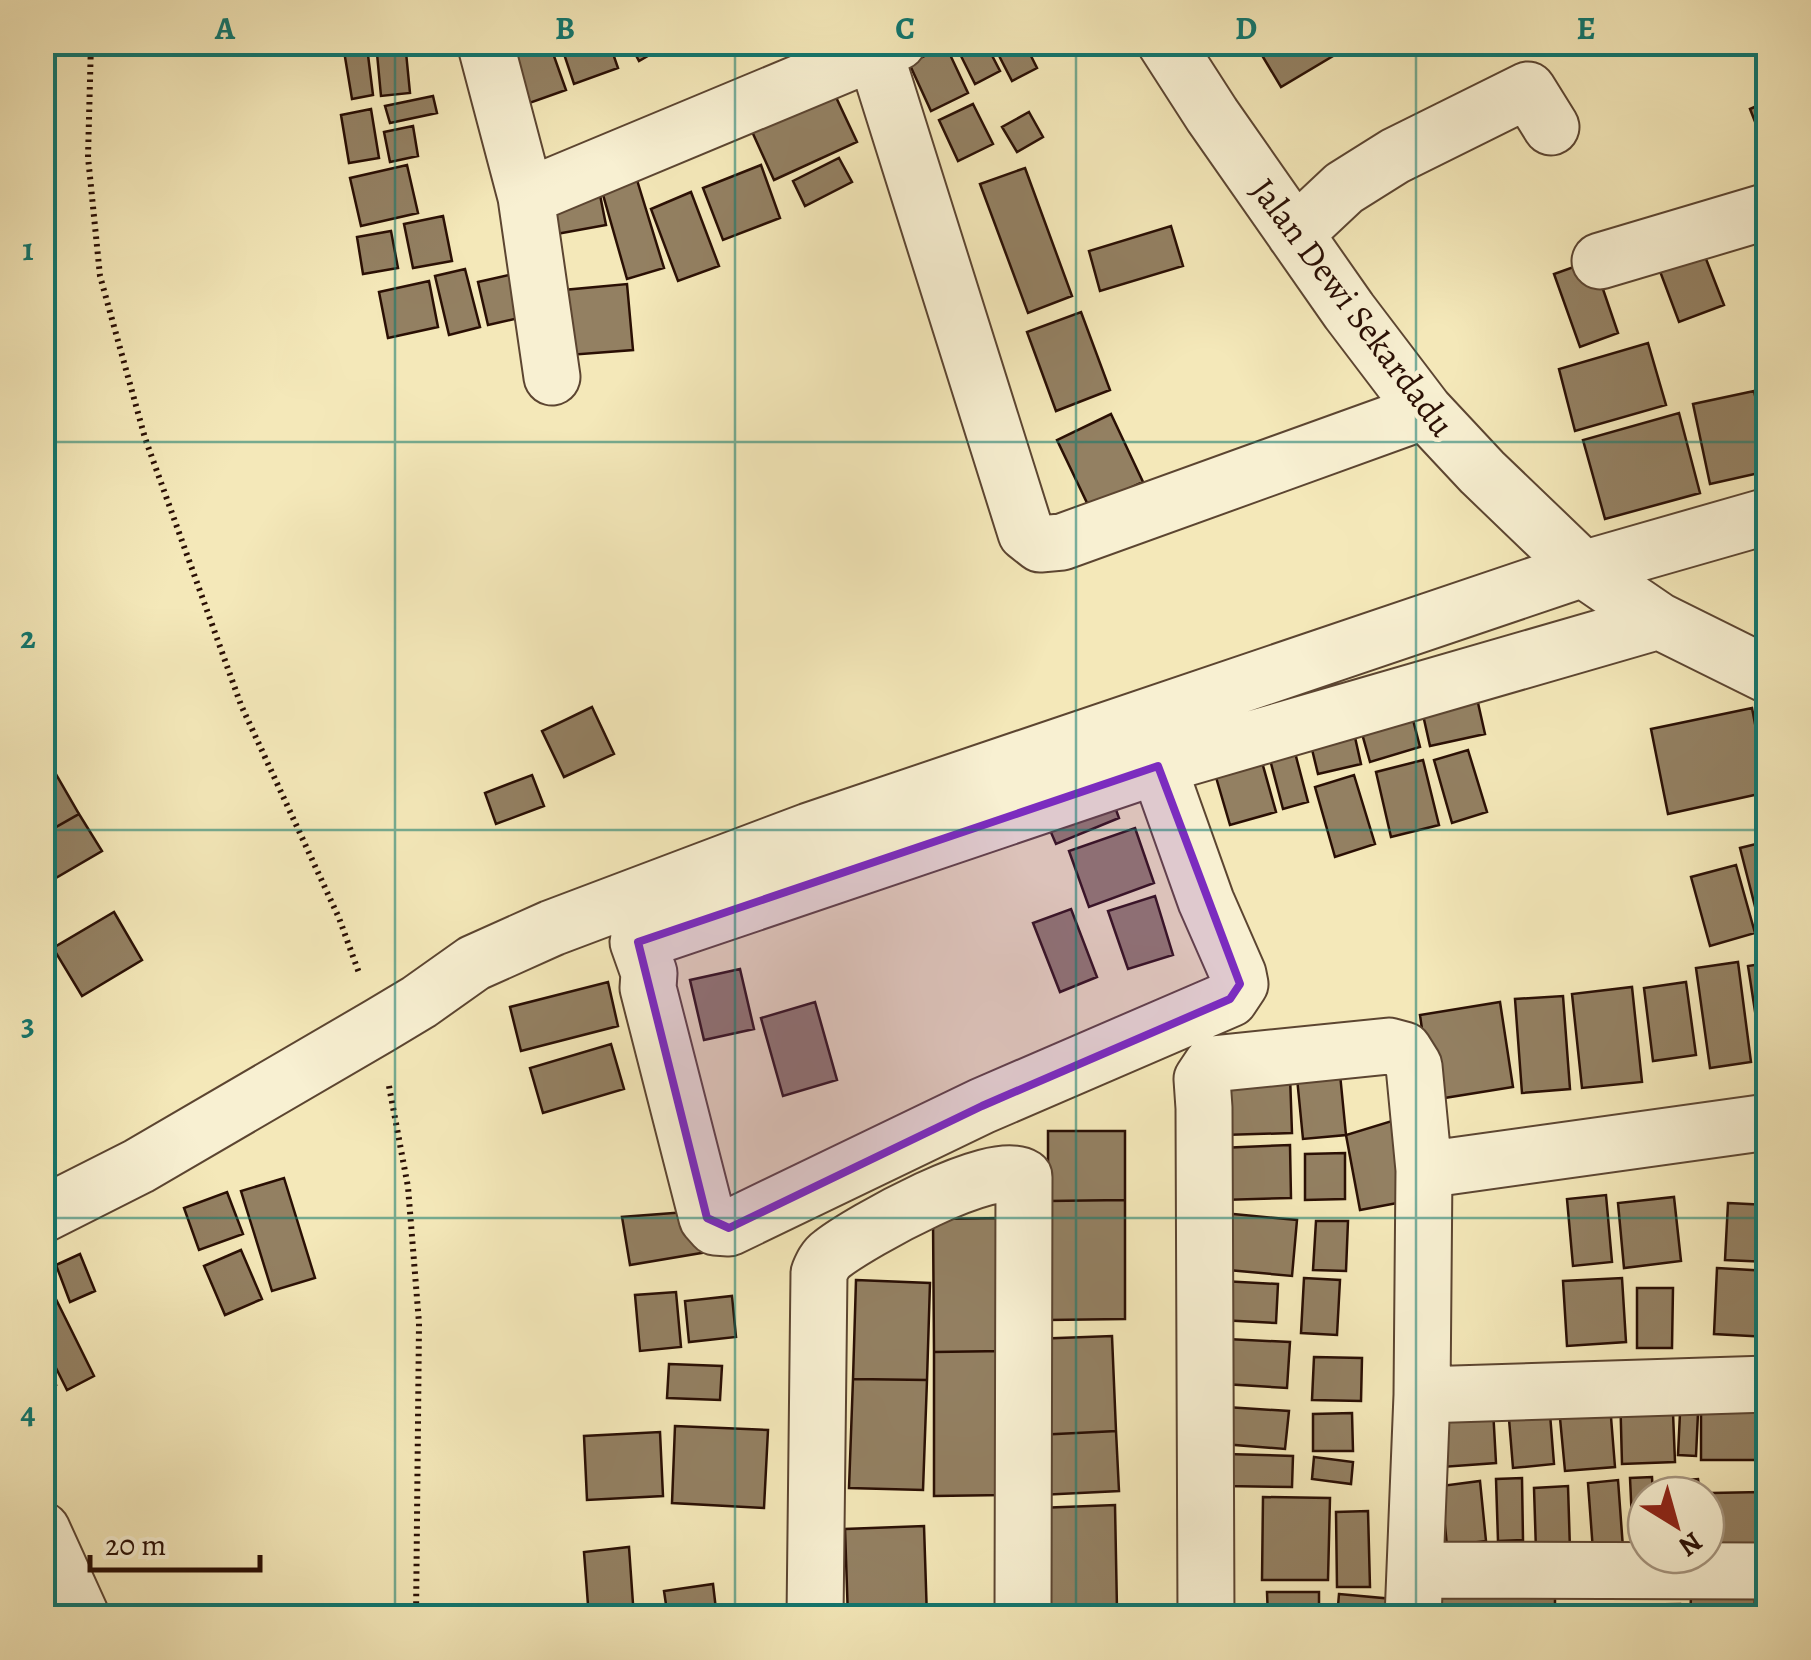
<svg xmlns="http://www.w3.org/2000/svg" width="1811" height="1660" font-family="Alegreya,serif">
<style>
.building{fill:#938062;stroke:#2a0f04;stroke-width:2.5}
.lines{fill:none;stroke-linecap:round;stroke-linejoin:round}
.minor-casing{stroke:#5c4531;stroke-width:59}
.path{stroke:#2a0f04;stroke-width:6;stroke-dasharray:2.5 5;stroke-linecap:butt}
.minor{stroke:#f8f0d2;stroke-width:55}
.marked{fill:#7b2cbf;fill-opacity:0.2;stroke:#7b2cbf;stroke-width:8;stroke-linejoin:round}
.grid{fill:none;stroke:#0f766e;stroke-width:2.5;stroke-opacity:0.55}
.labels{text-anchor:middle;dominant-baseline:central;stroke-width:9;stroke-linejoin:round;paint-order:stroke}
.street-label{font-size:35px;fill:#2a0f04;stroke:#f8f0d2}
.neatline{fill:none;stroke:#0f766e;stroke-width:4}
.grid-label{font-size:32px;text-anchor:middle;font-weight:bold;fill:#0f766e}
</style>
<rect width="100%" height="100%" fill="#f4e8b9"/>
<filter id="stains"><feTurbulence type="fractalNoise" baseFrequency=".002" numOctaves="4"/><feColorMatrix values="0 0 0 0 .2 0 0 0 0 .09 0 0 0 0 .02 0 0 0 .5 -.17"/></filter>
<radialGradient id="worn" r=".72"><stop offset=".6" stop-color="#630" stop-opacity="0"/><stop offset="1" stop-color="#630" stop-opacity=".3"/></radialGradient>
<!-- building -->
<path class="building" d="M289,42H337V48L291,54Z
M405,42L410,93L381,96L376,43Z
M538,42H549L566,90L521,106L502,56Z
M560,42H609L618,68L574,84Z
M629,42H672L639,61Z
M958,42H985L1000,71L975,84L955,44Z
M992,42H1024L1037,68L1012,81Z
M1254,42H1332L1338,53L1281,87Z
M946,46L968,93L931,111L909,63Z
M367,47L373,95L352,99L344,51Z
M827,78L857,142L774,180L745,116Z
M433,96L437,113L390,123L385,106Z
M1768,101V155L1750,109Z
M973,104L993,144L958,161L939,120Z
M371,109L379,158L349,163L341,115Z
M1029,112L1043,137L1017,152L1002,127Z
M413,126L418,156L390,162L384,132Z
M839,158L852,182L805,206L793,181Z
M407,165L418,213L361,226L350,178Z
M761,165L780,218L723,240L703,188Z
M633,167L664,268L627,279L598,177Z
M1025,168L1072,296L1028,313L980,184Z
M599,190L606,225L540,237L533,202Z
M691,192L719,266L678,281L651,209Z
M443,216L452,261L413,268L404,224Z
M1171,226L1183,266L1100,291L1089,251Z
M391,231L398,268L363,274L357,237Z
M1699,241L1724,305L1679,322L1655,258Z
M1593,260L1618,333L1580,347L1554,274Z
M465,269L480,327L449,335L435,276Z
M513,274L523,317L488,325L478,282Z
M429,281L438,327L388,338L379,292Z
M627,284L633,350L569,355L564,290Z
M1081,312L1110,390L1056,411L1027,332Z
M1648,343L1666,405L1575,431L1559,369Z
M1754,391L1768,454V471L1710,484L1693,404Z
M1679,413L1700,493L1605,519L1583,440Z
M1111,414L1143,482L1089,507L1057,440Z
M1476,694L1485,734L1430,746L1421,706Z
M592,707L614,754L564,777L542,731Z
M1752,708L1768,792L1668,814L1651,729Z
M1412,716L1420,747L1370,762L1361,730Z
M1352,724L1361,764L1318,774L1308,733Z
M1293,745L1308,802L1283,809L1268,752Z
M42,750L79,814L42,835Z
M1468,750L1487,812L1452,823L1434,760Z
M1260,755L1276,812L1230,825L1213,767Z
M1423,760L1439,825L1391,837L1376,772Z
M532,775L544,806L496,824L485,793Z
M1354,775L1375,844L1335,857L1315,787Z
M1111,796L1119,818L1056,844L1046,821Z
M79,814L102,851L42,886V835Z
M1135,828L1154,883L1089,907L1069,851Z
M1768,841V928L1761,930L1740,848Z
M1736,865L1755,933L1710,946L1691,877Z
M1155,896L1173,955L1128,969L1108,911Z
M1071,909L1097,977L1060,992L1033,923Z
M114,912L142,960L82,996L53,948Z
M42,913L54,932L42,939Z
M1738,962L1751,1062L1710,1068L1696,968Z
M1768,963V1062L1763,1063L1748,966Z
M740,969L754,1029L704,1040L690,980Z
M608,982L618,1026L521,1051L510,1007Z
M1686,982L1696,1055L1653,1061L1644,988Z
M1632,987L1642,1082L1582,1088L1572,994Z
M1563,996L1570,1089L1522,1093L1515,999Z
M815,1002L837,1080L783,1096L761,1018Z
M1500,1002L1513,1087L1432,1100L1420,1015Z
M611,1044L624,1089L543,1113L530,1068Z
M1340,1074L1346,1135L1303,1139L1297,1078Z
M1290,1075L1292,1133L1223,1135L1219,1079Z
M1395,1120L1408,1201L1360,1210L1346,1135Z
M1048,1131H1125V1200L1048,1201Z
M1290,1145L1291,1198L1222,1200L1220,1148Z
M1345,1153V1199L1305,1200V1154Z
M284,1178L315,1278L272,1291L241,1191Z
M227,1192L243,1234L199,1250L184,1208Z
M1606,1195L1612,1262L1573,1266L1567,1199Z
M1674,1197L1681,1261L1624,1268L1618,1203Z
M1125,1200V1319L1048,1320V1201Z
M1728,1203L1768,1205V1262L1725,1260Z
M699,1211L719,1250L630,1265L622,1217Z
M1223,1213L1297,1220L1292,1276L1218,1269Z
M1004,1218V1351L934,1352L933,1219Z
M1316,1221H1348L1346,1271L1313,1270Z
M241,1250L262,1299L225,1315L204,1266Z
M80,1254L95,1291L70,1302L56,1265Z
M1717,1268L1768,1271V1337L1714,1334Z
M42,1271L94,1376L67,1390L42,1340Z
M1304,1278L1340,1280L1337,1335L1301,1333Z
M1622,1278L1626,1342L1567,1346L1563,1281Z
M856,1280L930,1283L927,1380L853,1379Z
M1222,1281L1278,1284L1276,1323L1220,1320Z
M1637,1288H1673L1672,1348H1637Z
M676,1292L681,1347L640,1351L635,1295Z
M732,1296L736,1337L689,1342L685,1301Z
M1112,1336L1116,1431L1037,1435L1032,1339Z
M1227,1339L1290,1342L1287,1388L1224,1384Z
M1004,1351L1005,1495L934,1496V1352Z
M42,1357L56,1385L42,1392Z
M1314,1357L1362,1358L1361,1401L1312,1400Z
M669,1364L722,1366L720,1400L667,1398Z
M853,1379L927,1380L923,1490L849,1488Z
M1672,1388L1675,1462L1622,1464L1620,1390Z
M1609,1392L1615,1467L1565,1471L1558,1397Z
M1226,1407L1289,1411L1285,1449L1223,1444Z
M1701,1407H1768V1460H1701Z
M1493,1409L1496,1463L1442,1467L1439,1413Z
M1352,1413L1353,1451H1313V1414Z
M1680,1413H1698L1696,1456L1678,1455Z
M1550,1414L1554,1464L1513,1468L1509,1419Z
M675,1426L768,1430L764,1508L672,1503Z
M1116,1431L1119,1491L1040,1495L1037,1435Z
M660,1432L663,1496L587,1500L584,1436Z
M1226,1454L1293,1456L1292,1487L1225,1486Z
M1314,1457L1353,1462L1351,1484L1312,1479Z
M1652,1477L1653,1495H1646V1542H1633L1630,1478Z
M1522,1478L1523,1540L1498,1541L1496,1479Z
M1698,1479L1700,1495H1662L1661,1482Z
M1618,1480L1623,1548L1593,1551L1588,1483Z
M1480,1481L1486,1541L1447,1546L1441,1486Z
M1568,1486L1570,1550L1536,1551L1534,1488Z
M1761,1492V1550L1712,1551V1493Z
M1263,1497L1330,1498L1328,1580H1262Z
M1115,1505L1117,1610L1039,1611L1038,1508Z
M1368,1511L1370,1587H1337L1336,1512Z
M924,1526L927,1618H848L845,1529Z
M629,1547L634,1618H589L584,1552Z
M713,1584L717,1618H668L664,1591Z
M1440,1589H1555V1618H1440Z
M1267,1592H1319V1618H1268Z
M1339,1594L1393,1599L1391,1618H1337Z
M1691,1597L1755,1598L1754,1618H1690Z
M1680,1604V1618H1616L1615,1605Z
M1117,1610V1618H1039V1611Z"/>
<g class="lines">
<defs>
<path id="minor" d="M485,42L526,197L552,377
M1165,42L1212,115L1349,311L1425,411L1482,472L1583,569L1659,621L1768,675
M875,53L1026,533L1040,544L1062,542L1425,411
M526,197L898,42
M1295,234L1344,188L1395,156L1528,90L1551,127
M1600,261L1768,211
M1158,766L1206,901L1238,974L1240,984L1230,999L982,1106L729,1228L715,1227L707,1218L648,988L649,973L638,942Z
M1158,766L1659,621
M1424,1170L1768,1122
M42,1215L139,1166L379,1026L419,1002L474,963L552,928L809,831L1583,569L1768,516
M1422,1395L1768,1384
M42,1530L82,1618
M1416,1570L1768,1571
M815,1618L819,1273C822,1266 825,1259 832,1254C860,1232 994,1157 1024,1177L1023,1618
M1206,1618L1204,1108L1202,1079L1212,1064L1389,1046L1404,1050L1414,1066L1424,1170L1422,1395L1413,1618"/>
</defs>
<!-- minor casing -->
<use href="#minor" class="minor-casing"/>
<!-- path -->
<path class="path" d="M91,42L88,157L100,276L145,438L241,705L339,918L359,973
M389,1086L408,1187L419,1323L416,1618"/>
<!-- minor -->
<use href="#minor" class="minor"/>
</g>
<!-- marked area -->
<path class="marked" d="M1158,766L1240,984L1230,999L982,1106L729,1228L707,1218L638,942Z"/>
<!-- grid -->
<path class="grid" d="M395,42V1618M735,42V1618M1076,42V1618M1416,42V1618M42,442H1768M42,830H1768M42,1218H1768"/>
<g class="labels">
<!-- street labels -->
<g class="street-label">
<text transform="translate(1353 307) rotate(53)">Jalan Dewi Sekardadu</text>
</g>
</g>
<!-- margin -->
<rect width="1811" height="1660" fill="none" stroke="#f4e8b9" stroke-width="110"/>
<!-- north arrow -->
<g transform="translate(1676 1525) rotate(143)"><circle r="48" fill="#f8f0d2" stroke="#a69680" stroke-width="2.5"/>
<path d="M0-8L18 38L0 25L-18 38Z" fill="#8f2418"/>
<text y="-15" font-size="28" font-weight="bold" text-anchor="middle" fill="#2a0f04">N</text>
</g>
<!-- scale -->
<path d="M90 1555v15h170v-15" fill="none" stroke="#2a0f04" stroke-width="5"/>
<text x="105" y="1555" font-size="30" fill="#2a0f04" stroke="#f8f0d2" stroke-width="8" paint-order="stroke">20 m</text>
<rect x="55" y="55" width="1701" height="1550" class="neatline"/>
<g class="grid-label">
<text x="225" y="39">A</text>
<text x="565" y="39">B</text>
<text x="905" y="39">C</text>
<text x="1246" y="39">D</text>
<text x="1586" y="39">E</text>
<text x="28" y="260">1</text>
<text x="28" y="648">2</text>
<text x="28" y="1035">3</text>
<text x="28" y="1423">4</text>
</g>
<rect width="100%" height="100%" filter="url(#stains)"/>
<rect width="100%" height="100%" fill="url(#worn)"/>
</svg>
